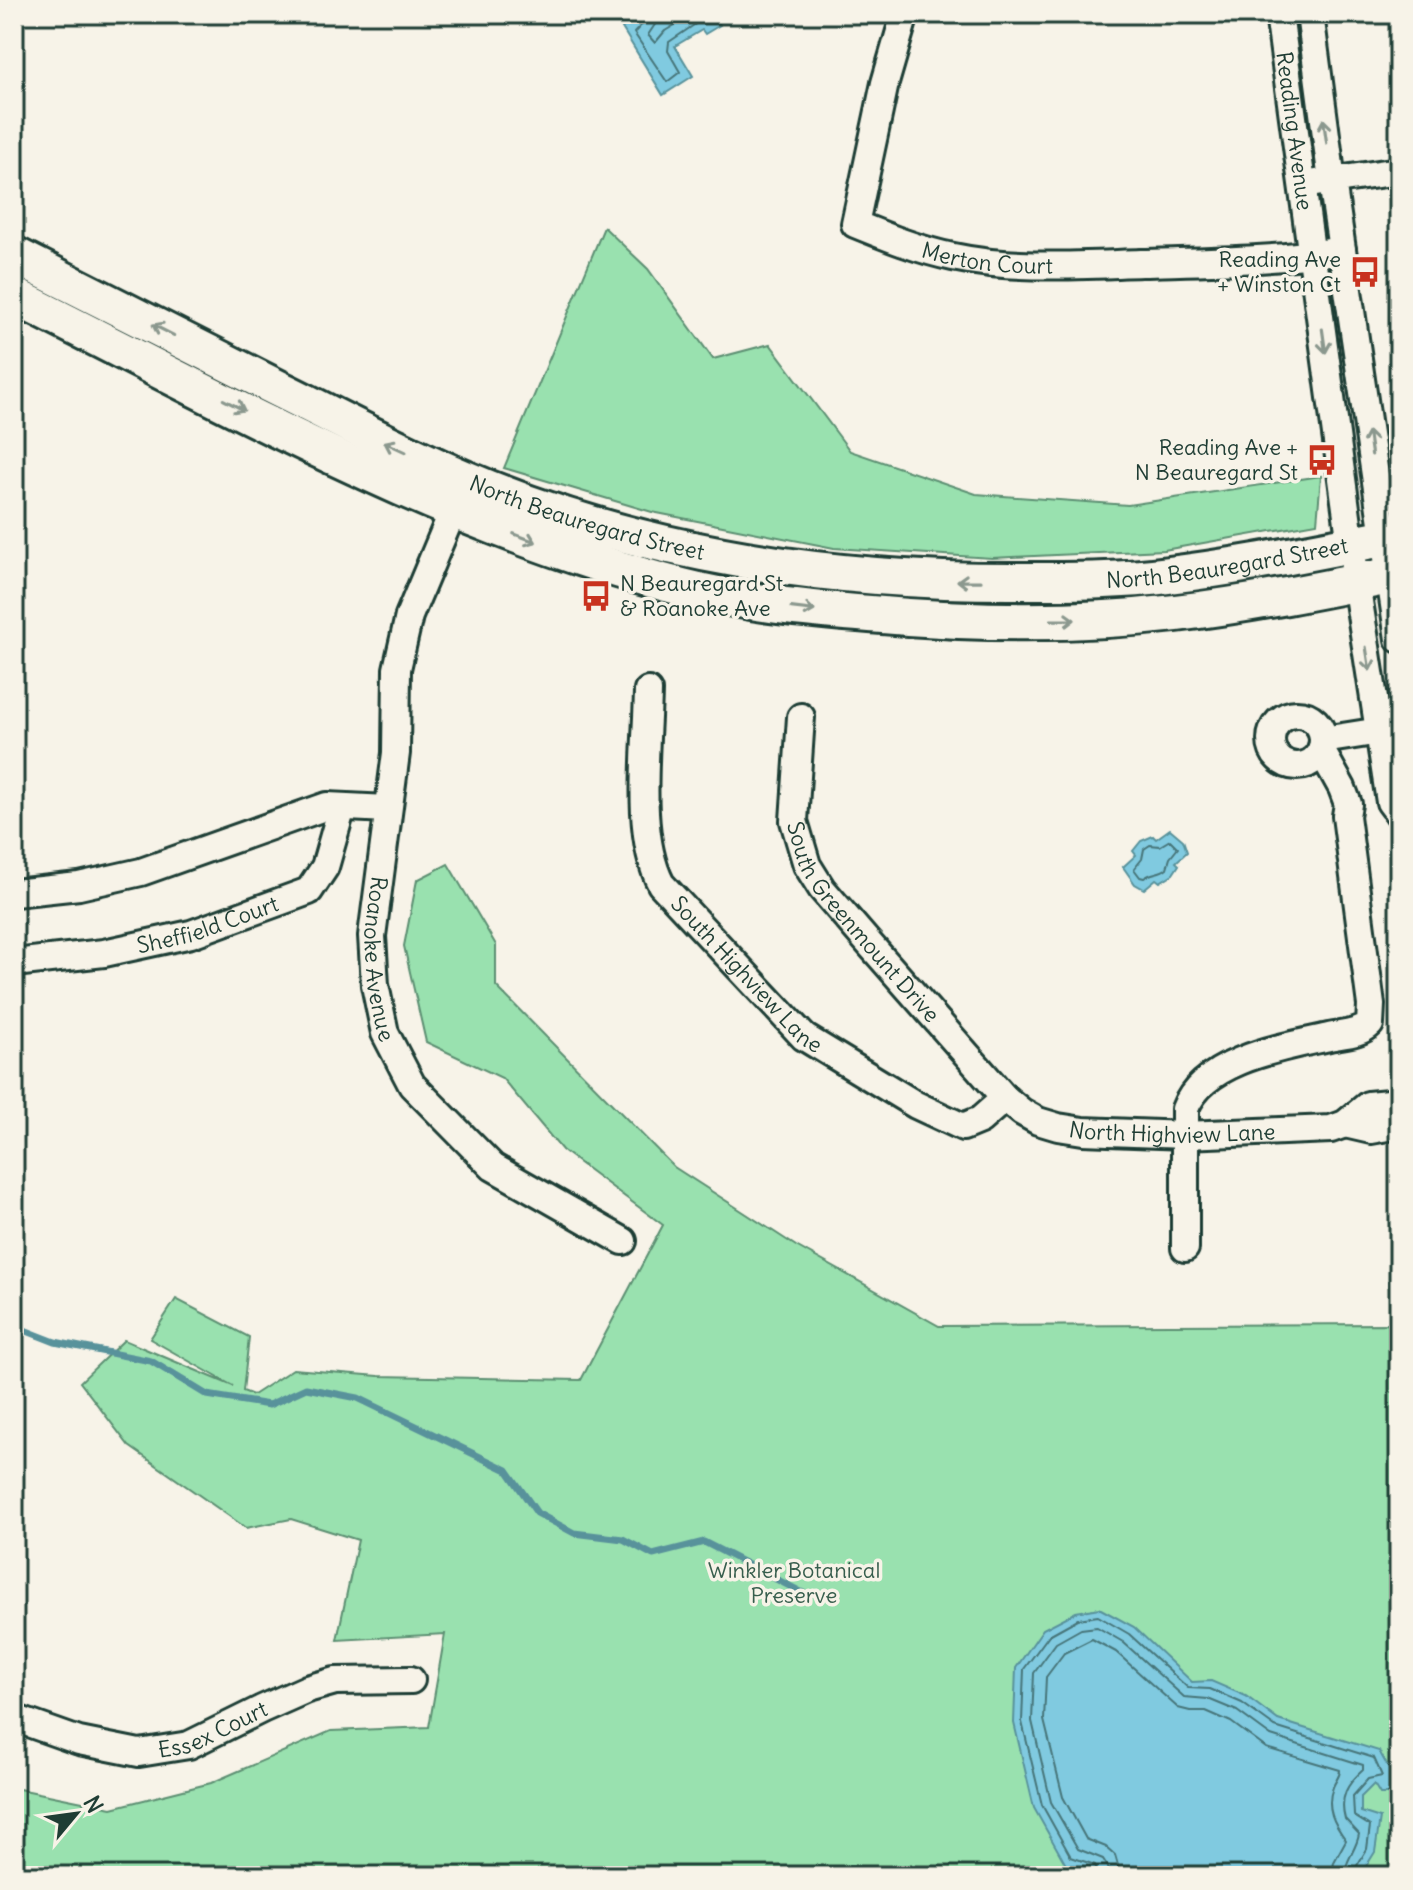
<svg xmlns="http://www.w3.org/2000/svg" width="1413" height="1890" font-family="Delius,sans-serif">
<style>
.green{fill:#99e1af;stroke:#5c8f72;stroke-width:2}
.water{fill:#80cae0;stroke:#59929b;stroke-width:2}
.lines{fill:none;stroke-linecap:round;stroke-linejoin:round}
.shore{stroke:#467579;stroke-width:2}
.stream{stroke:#59929b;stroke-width:7}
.street-casing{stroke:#1f3d34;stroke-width:32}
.secondary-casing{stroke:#1f3d34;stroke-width:42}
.street{stroke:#f7f3e8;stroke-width:26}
.secondary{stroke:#f7f3e8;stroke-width:36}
.oneway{stroke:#8b988e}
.labels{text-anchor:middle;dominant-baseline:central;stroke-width:7;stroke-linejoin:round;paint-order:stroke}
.street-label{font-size:22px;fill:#1f3d34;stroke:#f7f3e8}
.poi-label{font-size:22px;fill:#1f3d34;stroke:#f7f3e8;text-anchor:end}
.park-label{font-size:22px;fill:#375e4d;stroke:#f7f3e8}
</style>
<rect width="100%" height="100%" fill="#f7f3e8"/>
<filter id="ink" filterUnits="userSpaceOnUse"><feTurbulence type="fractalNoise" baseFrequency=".0125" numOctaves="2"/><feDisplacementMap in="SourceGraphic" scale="16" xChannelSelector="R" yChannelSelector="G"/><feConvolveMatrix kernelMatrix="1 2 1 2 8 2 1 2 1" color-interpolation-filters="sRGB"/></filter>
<g filter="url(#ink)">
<!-- green -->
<path class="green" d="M604,227L648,269L713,359L770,344L850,451L976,494L1128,505L1321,476L1317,523L1164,550L992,558L834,548L652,512L504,468Z
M448,864L496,945V986L674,1167L796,1246L939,1326L1399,1324V1876H61L14,1861V1788L112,1808L211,1783L331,1731L429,1727L445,1634L337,1640L358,1540L291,1519L246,1528L129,1446L80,1382L124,1340L233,1386L150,1339L176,1299L249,1337L243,1391L253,1395L293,1369L379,1376L581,1380L663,1225L562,1150L502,1078L426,1042L404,946L417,880Z"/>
<!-- water -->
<path class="water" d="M644,14H713L720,25L705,34L702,30L675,46L693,76L663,95L622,28Z
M1170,829L1183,840L1187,852L1176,862L1179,865L1173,874L1160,882L1156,879L1144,889L1135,884L1123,867L1136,855L1133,851L1141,841L1153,836L1156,839Z
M1099,1608L1134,1627L1192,1682L1211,1681L1246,1696L1278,1720L1379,1751L1392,1774L1398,1794H1380L1374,1784L1361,1797V1812L1380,1818L1375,1852L1360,1876H1102L1066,1865L1034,1808L1014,1723L1016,1668L1043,1629L1076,1612Z"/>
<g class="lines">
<!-- shore -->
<path class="shore" d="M647,14L645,21L634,33L667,82L680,72L668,51L669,42L697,23L705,21L707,14
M657,14L656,23L648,35L655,43L665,31L693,14
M1170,840L1178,848L1170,858L1167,868C1160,874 1152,872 1144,878L1140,877L1134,869L1142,859L1144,849L1150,845L1160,846Z
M1099,1876L1095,1865L1071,1857L1042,1805L1022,1722L1024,1669L1049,1635L1078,1619L1098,1616L1129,1634L1188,1688L1210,1689L1242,1703L1275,1727L1374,1758L1382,1776L1368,1779L1353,1796L1354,1816L1370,1826L1367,1849L1355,1869L1354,1876
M1109,1876L1108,1867L1103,1859L1078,1849L1051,1802L1032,1721L1034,1673L1056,1643L1081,1629L1097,1627L1123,1642L1184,1697L1208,1699L1237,1711L1271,1736L1363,1765V1770C1347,1784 1339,1797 1345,1819L1359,1834C1357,1849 1345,1860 1344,1876
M1121,1876L1115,1855L1106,1847L1086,1839L1063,1797L1044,1720L1046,1677L1064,1653L1092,1639L1116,1652L1178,1708L1190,1711H1206L1231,1722L1266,1748L1340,1770C1340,1777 1336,1779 1333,1787C1325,1808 1334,1824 1346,1840L1334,1862L1332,1876"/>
<!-- stream -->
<path class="stream" d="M14,1326L55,1342L151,1361L207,1395L269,1405L306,1388L358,1398L507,1470L537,1513L574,1533L623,1539L653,1555L704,1542L809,1596"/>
<defs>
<g id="street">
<path id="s1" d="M905,14L885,83L855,224C887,237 919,250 953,257C1012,270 1081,265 1141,263C1208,261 1276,261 1342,250"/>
<path id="s2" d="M1279,14L1356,582L1390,802L1399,814"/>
<path d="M1310,14L1332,181L1399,639"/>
<path d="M1316,183L1399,171"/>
<path id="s3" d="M460,494L409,616L397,669L396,753L372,936L375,985L385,1033L412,1085L493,1167L623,1241"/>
<path id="s4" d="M648,691C647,748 635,834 661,884L804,1037L916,1105L963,1127L980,1120L1005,1098"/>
<circle cx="1297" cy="740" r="26"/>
<path id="s5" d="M801,717L794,821L807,865L822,889L866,940L1005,1098L1022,1112L1038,1121L1058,1127L1083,1131L1185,1135L1331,1129L1345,1124L1368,1105L1399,1102"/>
<path d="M1323,740L1399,728"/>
<path d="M14,893L79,886L141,872L327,806L388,809"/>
<path id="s6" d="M14,963L104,953L191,934L309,891L325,867L342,807"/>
<path d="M1345,1124L1371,1130L1399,1125"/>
<path d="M1185,1248V1109C1203,1060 1283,1047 1329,1037C1343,1034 1360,1034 1370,1024L1371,1005L1346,816L1348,804L1342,788L1321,750"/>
<path id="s7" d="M14,1718L79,1741L139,1753L189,1745L262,1709L307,1689L335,1681L411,1680"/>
</g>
<g id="secondary">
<path id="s8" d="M14,255C103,300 192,345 281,390C342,420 403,453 465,479C643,555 838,583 1030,581C1076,581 1123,581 1169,575C1246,566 1323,549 1399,535"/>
<path d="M14,296C229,403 447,528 682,587C744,603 807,609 870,614C971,623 1074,625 1176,613C1251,604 1325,589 1399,574"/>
</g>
</defs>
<!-- street casing -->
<use href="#street" class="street-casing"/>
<!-- secondary casing -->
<use href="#secondary" class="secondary-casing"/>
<!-- street -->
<use href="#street" class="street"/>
<!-- secondary -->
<use href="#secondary" class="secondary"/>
</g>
<!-- one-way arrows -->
<defs><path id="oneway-shaft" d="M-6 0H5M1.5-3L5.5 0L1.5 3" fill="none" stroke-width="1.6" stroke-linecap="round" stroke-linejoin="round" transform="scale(2)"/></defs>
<g class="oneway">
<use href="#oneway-shaft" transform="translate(1325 131) rotate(-98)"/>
<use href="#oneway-shaft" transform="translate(163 330) rotate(-153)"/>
<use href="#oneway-shaft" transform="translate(1324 341) rotate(82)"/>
<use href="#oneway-shaft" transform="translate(234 405) rotate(27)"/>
<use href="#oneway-shaft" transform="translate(1370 443) rotate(-98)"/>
<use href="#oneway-shaft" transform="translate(395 447) rotate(-155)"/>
<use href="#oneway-shaft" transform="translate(525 538) rotate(21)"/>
<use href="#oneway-shaft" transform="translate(969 581) rotate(-179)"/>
<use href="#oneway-shaft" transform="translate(803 609) rotate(7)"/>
<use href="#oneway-shaft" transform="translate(1063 620) rotate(-1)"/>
<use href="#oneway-shaft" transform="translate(1368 659) rotate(81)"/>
</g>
</g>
<!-- icons -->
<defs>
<symbol id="bus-bare" viewBox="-9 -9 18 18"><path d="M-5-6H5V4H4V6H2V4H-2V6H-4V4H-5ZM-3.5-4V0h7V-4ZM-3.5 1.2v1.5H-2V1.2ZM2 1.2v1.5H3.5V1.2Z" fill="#c8321e" stroke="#f7f3e8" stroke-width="2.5" paint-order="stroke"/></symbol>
</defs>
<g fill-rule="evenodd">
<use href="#bus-bare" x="1343" y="250" width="44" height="44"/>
<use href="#bus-bare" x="1300" y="438" width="44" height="44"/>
<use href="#bus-bare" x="574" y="574" width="44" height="44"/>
</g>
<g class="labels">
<!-- street labels -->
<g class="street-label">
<text stroke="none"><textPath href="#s2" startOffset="118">Reading Avenue</textPath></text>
<text stroke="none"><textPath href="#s1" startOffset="354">Merton Court</textPath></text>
<text stroke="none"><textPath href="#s8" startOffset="632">North Beauregard Street</textPath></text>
<text stroke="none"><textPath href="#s8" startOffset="1280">North Beauregard Street</textPath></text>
<text stroke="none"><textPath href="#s5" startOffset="228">South Greenmount Drive</textPath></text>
<text stroke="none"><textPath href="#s6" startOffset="198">Sheffield Court</textPath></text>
<text stroke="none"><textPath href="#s3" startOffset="478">Roanoke Avenue</textPath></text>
<text stroke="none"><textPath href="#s4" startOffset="320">South Highview Lane</textPath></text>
<text stroke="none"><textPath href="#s5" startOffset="632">North Highview Lane</textPath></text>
<text stroke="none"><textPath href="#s7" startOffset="208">Essex Court</textPath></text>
</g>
<!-- poi labels -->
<g class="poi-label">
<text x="1341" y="259">Reading Ave<tspan x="1341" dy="25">+ Winston Ct</tspan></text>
<text x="1298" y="447">Reading Ave +<tspan x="1298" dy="25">N Beauregard St</tspan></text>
<text x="620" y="583" text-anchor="start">N Beauregard St<tspan x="620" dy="25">&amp; Roanoke Ave</tspan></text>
</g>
<!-- park labels -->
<g class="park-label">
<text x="794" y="1570">Winkler Botanical<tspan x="794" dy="25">Preserve</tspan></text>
</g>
</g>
<!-- margin -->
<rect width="1413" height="1890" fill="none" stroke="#f7f3e8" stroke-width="48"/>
<rect x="24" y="24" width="1365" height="1842" fill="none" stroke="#1f3d34" stroke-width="3" filter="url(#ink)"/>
<!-- north arrow -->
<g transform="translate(76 1814) rotate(61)" stroke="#f7f3e8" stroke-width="6" paint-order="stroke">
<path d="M0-6L14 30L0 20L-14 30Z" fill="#1f3d34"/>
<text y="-12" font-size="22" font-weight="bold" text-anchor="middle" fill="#1f3d34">N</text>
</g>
</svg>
